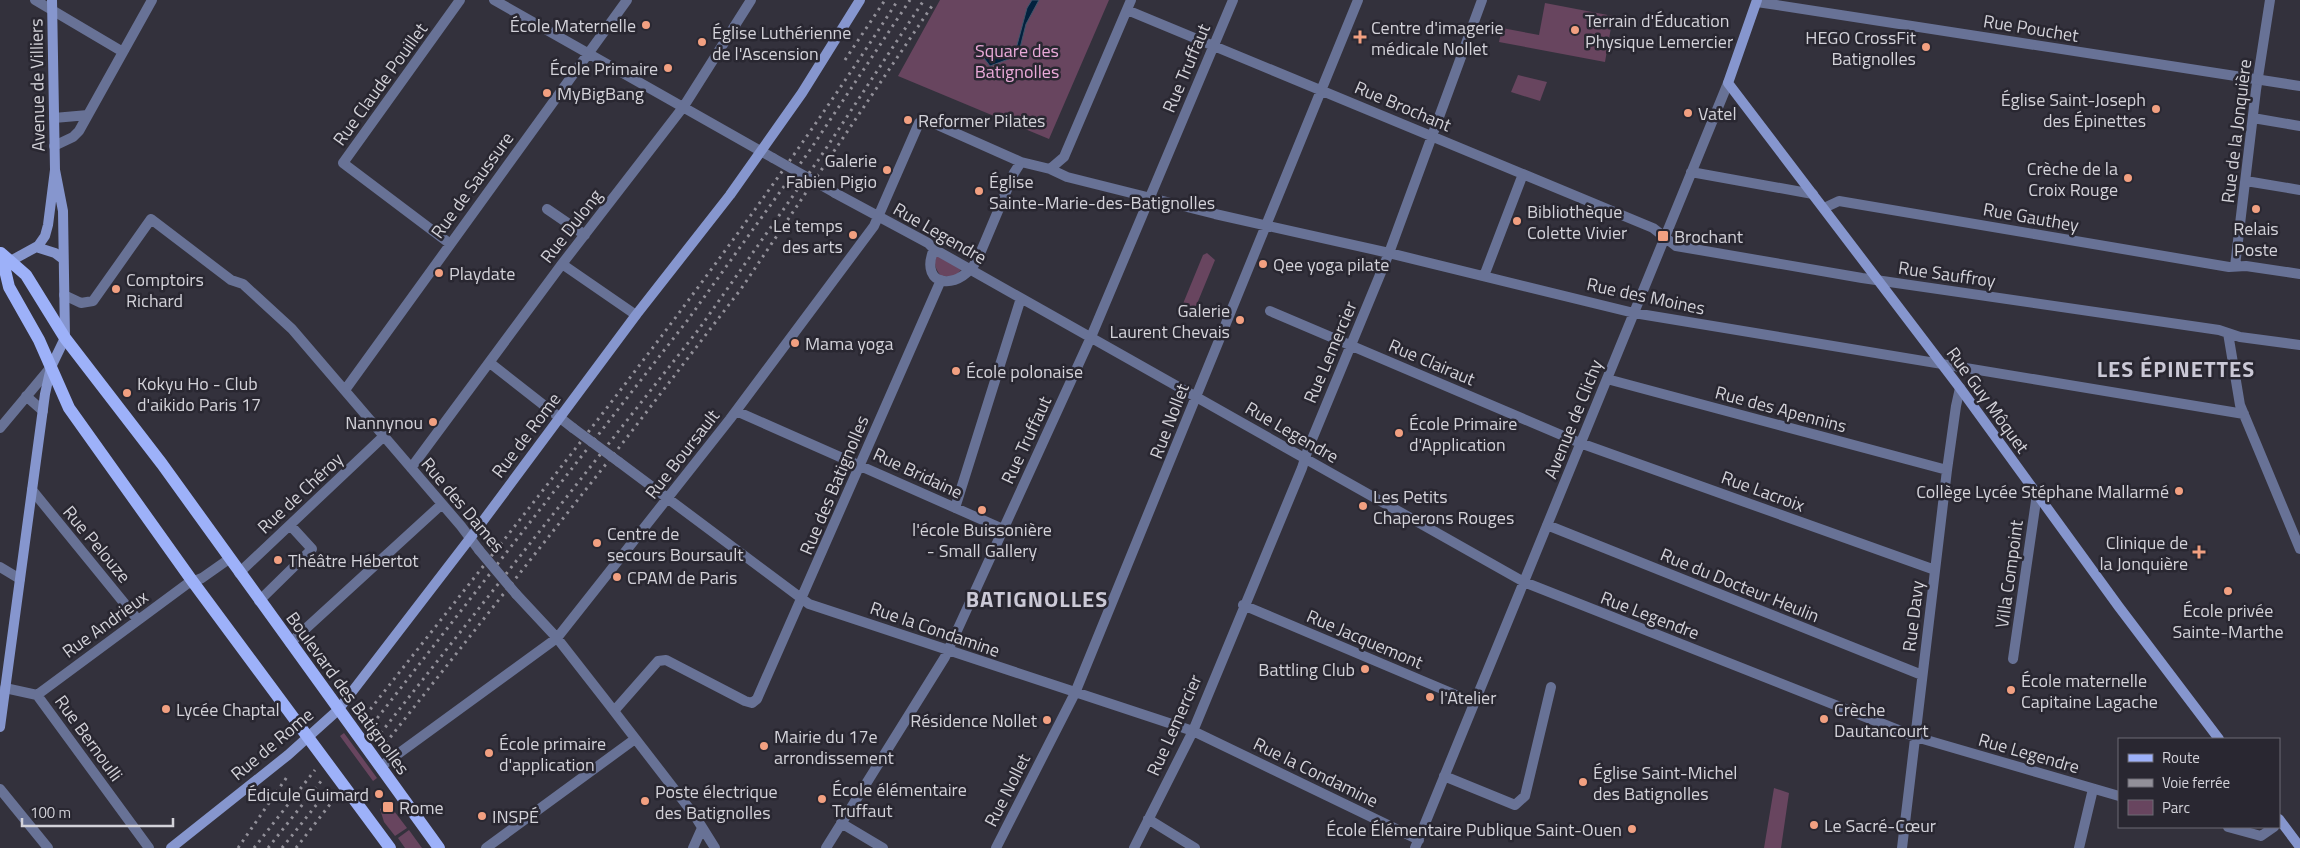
<svg xmlns="http://www.w3.org/2000/svg" width="2300" height="848" font-family="'Titillium Web',sans-serif">
<style>
.green{fill:#68455f}
.water{fill:#02213e;stroke:#41566c}
.lines{fill:none;stroke-linecap:round;stroke-linejoin:round}
.stream{stroke:#41566c;stroke-width:3}
.minor{stroke:#687296;stroke-width:10}
.tertiary{stroke:#687296;stroke-width:10}
.secondary{stroke:#8696ce;stroke-width:10}
.primary{stroke:#9db1f9;stroke-width:12}
.rail{stroke:#929099;stroke-width:3;stroke-dasharray:2.5 5;stroke-linecap:butt}
.minor-bridge{stroke:#687296;stroke-width:10}
.poi-dot{fill:#f2a081;stroke:#292731;stroke-width:2}
.labels{text-anchor:middle;dominant-baseline:central;stroke-width:5;stroke-linejoin:round;paint-order:stroke}
.poi-label{font-size:18px;fill:#d3d2d9;stroke:#292731;text-anchor:start}
.street-label{font-size:18px;fill:#d3d2d9;stroke:#292731}
.park-label{font-size:18px;fill:#eaaad9;stroke:#292731}
.district-label{font-size:22px;font-weight:bold;letter-spacing:1px;fill:#cbc9d6;stroke:#292731}
</style>
<rect width="100%" height="100%" fill="#33313c"/>
<!-- green -->
<path class="green" d="M940,0H1109L1049,139L898,76Z
M1545,3L1613,16L1605,62L1499,42L1502,28L1539,35Z
M1518,75L1547,82L1540,101L1511,92Z
M1207,253L1215,260L1192,316L1180,311L1203,255Z
M937,254L963,268L954,277L941,276C935,269 933,263 937,254Z
M344,733L377,778L373,781L340,736Z
M1774,788L1789,793L1781,848H1764Z
M388,803L407,828L395,836L384,822L380,809Z
M409,830L422,848H405L398,838Z"/>
<!-- water -->
<path class="water" d="M1032,0H1039L1026,24L1019,52L1014,57L990,66L984,58L992,52L996,56C1004,56 1010,55 1016,49L1027,8Z"/>
<g class="lines">
<!-- stream -->
<path class="stream" d="M982,54L987,56"/>
<!-- minor -->
<path class="minor" d="M35,0L123,52
M494,0L773,158
M1127,10L1653,228L1676,246L1862,278L2219,330L2240,337L2300,345
M54,118L88,115
M2253,118L2300,126
M54,146L73,137L79,131L152,0
M1050,169L1067,177L1215,214L1389,253L1634,313L2244,414
M1691,172L1813,194
M2246,181L2300,190
M835,193L928,243L934,249L1524,582L1916,737L2119,796
M1824,208L1839,201L2229,267L2246,266L2300,274
M547,209L585,235
M449,243L343,163L460,0
M934,249C917,289 963,292 979,256L1014,173L1021,162
M562,264L636,315
M2235,266L2256,90L2270,0
M1484,276L1523,174
M64,295L81,303L93,301L151,219L231,280L243,284L292,329L461,526L479,550
M1270,311L1580,443L1935,570
M2228,333L2240,405L2300,549
M490,363L573,428
M1607,379L1947,470
M345,390L627,0
M26,396L43,411
M736,411L1003,529
M0,428L51,367
M619,462L809,604L1193,731L1419,840
M411,468L562,264L684,106L751,0
M32,490L138,620
M955,508L1021,298
M1547,525L1922,675
M0,567L20,579
M239,573L384,436
M516,594L557,638L607,702L695,816L715,848
M259,601L312,549L290,525
M1243,605L1475,703
M290,643L442,504
M2013,659L2037,494
M5,688L37,695
M37,695L187,584L202,578L229,559
M37,695L149,848
M614,711L658,661L666,660L745,701L752,703L757,699L941,280
M380,767L557,638L730,419L874,226L919,123L924,119L1021,162L1050,169L1064,157L1131,0
M1444,776L1515,805L1525,796L1551,687
M0,789L48,848
M1148,819L1195,848
M841,823L883,848
M2228,827L2261,836L2274,827
M486,848L635,739
M693,848L702,828
M826,848L945,657L1091,337L1233,0
M996,848L1075,693L1358,0
M1134,848L1193,731L1302,468L1308,449L1389,253L1482,0
M1415,848L1728,83
M1902,848L1947,470L1956,406L1960,388
M2079,848L2093,789"/>
<!-- tertiary -->
<path class="tertiary" d="M1757,2L2300,86"/>
<!-- secondary -->
<path class="secondary" d="M1757,0L1728,83L1960,388L2119,607L2219,739
M36,247L55,253L63,259
M5,264L38,246L45,236L48,225L55,170L52,0
M0,727L45,394L51,367L65,338L63,211L55,170
M2279,819L2300,847
M171,848L288,755L338,710L471,537L636,315L730,195L802,93L860,0"/>
<!-- primary -->
<path class="primary" d="M1,253L9,287L39,340L69,408L193,582L390,848
M2,254L26,275L65,338L162,464L439,848"/>
<!-- rail -->
<path class="rail" d="M845,60L885,0
M361,721C547,485 736,252 898,0
M368,730L687,321L808,153L910,0
M376,739L699,329L819,159L924,0
M381,749L625,440L741,289L934,3
M238,848L289,774
M254,848L315,770
M268,848L322,780
M282,848L329,789
M296,848L335,798"/>
<!-- minor-bridge -->
<path class="minor-bridge" d="M773,158L835,193
M573,428L619,462
M479,550L516,594"/>
</g>
<!-- markers -->
<g class="poi-dot">
<circle cx="646" cy="25" r="5"/>
<circle cx="1575" cy="30" r="5"/>
<path d="M1357.5 29.5h5v5h5v5h-5v5h-5v-5h-5v-5h5z"/>
<circle cx="702" cy="42" r="5"/>
<circle cx="1926" cy="47" r="5"/>
<circle cx="668" cy="68" r="5"/>
<circle cx="547" cy="93" r="5"/>
<circle cx="2156" cy="109" r="5"/>
<circle cx="1688" cy="113" r="5"/>
<circle cx="908" cy="120" r="5"/>
<circle cx="887" cy="170" r="5"/>
<circle cx="2128" cy="178" r="5"/>
<circle cx="979" cy="191" r="5"/>
<circle cx="2256" cy="209" r="5"/>
<circle cx="1517" cy="221" r="5"/>
<circle cx="853" cy="235" r="5"/>
<rect x="1657" y="230" width="12" height="12" rx="2.5"/>
<circle cx="1263" cy="264" r="5"/>
<circle cx="439" cy="273" r="5"/>
<circle cx="116" cy="289" r="5"/>
<circle cx="1240" cy="320" r="5"/>
<circle cx="795" cy="343" r="5"/>
<circle cx="956" cy="371" r="5"/>
<circle cx="127" cy="393" r="5"/>
<circle cx="433" cy="422" r="5"/>
<circle cx="1399" cy="433" r="5"/>
<circle cx="2179" cy="491" r="5"/>
<circle cx="1363" cy="506" r="5"/>
<circle cx="982" cy="510" r="5"/>
<circle cx="597" cy="543" r="5"/>
<path d="M2196.5 544.5h5v5h5v5h-5v5h-5v-5h-5v-5h5z"/>
<circle cx="278" cy="560" r="5"/>
<circle cx="617" cy="577" r="5"/>
<circle cx="2228" cy="591" r="5"/>
<circle cx="1365" cy="669" r="5"/>
<circle cx="2011" cy="690" r="5"/>
<circle cx="1430" cy="697" r="5"/>
<circle cx="166" cy="709" r="5"/>
<circle cx="1824" cy="719" r="5"/>
<circle cx="1047" cy="720" r="5"/>
<circle cx="764" cy="746" r="5"/>
<circle cx="489" cy="753" r="5"/>
<circle cx="1583" cy="782" r="5"/>
<circle cx="379" cy="794" r="5"/>
<circle cx="822" cy="799" r="5"/>
<circle cx="645" cy="801" r="5"/>
<rect x="382" y="801" width="12" height="12" rx="2.5"/>
<circle cx="482" cy="816" r="5"/>
<circle cx="1814" cy="825" r="5"/>
<circle cx="1632" cy="829" r="5"/>
</g>
<g class="labels">
<!-- poi labels -->
<g class="poi-label">
<text x="1585" y="20">Terrain d'Éducation<tspan x="1585" dy="21">Physique Lemercier</tspan></text>
<text x="636" y="25" text-anchor="end">École Maternelle</text>
<text x="1371" y="27">Centre d'imagerie<tspan x="1371" dy="21">médicale Nollet</tspan></text>
<text x="712" y="32">Église Luthérienne<tspan x="712" dy="21">de l'Ascension</tspan></text>
<text x="1916" y="37" text-anchor="end">HEGO CrossFit<tspan x="1916" dy="21">Batignolles</tspan></text>
<text x="658" y="68" text-anchor="end">École Primaire</text>
<text x="557" y="93">MyBigBang</text>
<text x="2146" y="99" text-anchor="end">Église Saint-Joseph<tspan x="2146" dy="21">des Épinettes</tspan></text>
<text x="1698" y="113">Vatel</text>
<text x="918" y="120">Reformer Pilates</text>
<text x="877" y="160" text-anchor="end">Galerie<tspan x="877" dy="21">Fabien Pigio</tspan></text>
<text x="2118" y="168" text-anchor="end">Crèche de la<tspan x="2118" dy="21">Croix Rouge</tspan></text>
<text x="989" y="181">Église<tspan x="989" dy="21">Sainte-Marie-des-Batignolles</tspan></text>
<text x="1527" y="211">Bibliothèque<tspan x="1527" dy="21">Colette Vivier</tspan></text>
<text x="843" y="225" text-anchor="end">Le temps<tspan x="843" dy="21">des arts</tspan></text>
<text x="2256" y="228" text-anchor="middle">Relais<tspan x="2256" dy="21">Poste</tspan></text>
<text x="1674" y="236">Brochant</text>
<text x="1273" y="264">Qee yoga pilate</text>
<text x="449" y="273">Playdate</text>
<text x="126" y="279">Comptoirs<tspan x="126" dy="21">Richard</tspan></text>
<text x="1230" y="310" text-anchor="end">Galerie<tspan x="1230" dy="21">Laurent Chevais</tspan></text>
<text x="805" y="343">Mama yoga</text>
<text x="966" y="371">École polonaise</text>
<text x="137" y="383">Kokyu Ho - Club<tspan x="137" dy="21">d'aikido Paris 17</tspan></text>
<text x="423" y="422" text-anchor="end">Nannynou</text>
<text x="1409" y="423">École Primaire<tspan x="1409" dy="21">d'Application</tspan></text>
<text x="2169" y="491" text-anchor="end">Collège Lycée Stéphane Mallarmé</text>
<text x="1373" y="496">Les Petits<tspan x="1373" dy="21">Chaperons Rouges</tspan></text>
<text x="982" y="529" text-anchor="middle">l'école Buissonière<tspan x="982" dy="21">- Small Gallery</tspan></text>
<text x="607" y="533">Centre de<tspan x="607" dy="21">secours Boursault</tspan></text>
<text x="2188" y="542" text-anchor="end">Clinique de<tspan x="2188" dy="21">la Jonquière</tspan></text>
<text x="288" y="560">Théâtre Hébertot</text>
<text x="627" y="577">CPAM de Paris</text>
<text x="2228" y="610" text-anchor="middle">École privée<tspan x="2228" dy="21">Sainte-Marthe</tspan></text>
<text x="1355" y="669" text-anchor="end">Battling Club</text>
<text x="2021" y="680">École maternelle<tspan x="2021" dy="21">Capitaine Lagache</tspan></text>
<text x="1440" y="697">l'Atelier</text>
<text x="176" y="709">Lycée Chaptal</text>
<text x="1834" y="709">Crèche<tspan x="1834" dy="21">Dautancourt</tspan></text>
<text x="1037" y="720" text-anchor="end">Résidence Nollet</text>
<text x="774" y="736">Mairie du 17e<tspan x="774" dy="21">arrondissement</tspan></text>
<text x="499" y="743">École primaire<tspan x="499" dy="21">d'application</tspan></text>
<text x="1593" y="772">Église Saint-Michel<tspan x="1593" dy="21">des Batignolles</tspan></text>
<text x="832" y="789">École élémentaire<tspan x="832" dy="21">Truffaut</tspan></text>
<text x="655" y="791">Poste électrique<tspan x="655" dy="21">des Batignolles</tspan></text>
<text x="369" y="794" text-anchor="end">Édicule Guimard</text>
<text x="399" y="807">Rome</text>
<text x="492" y="816">INSPÉ</text>
<text x="1824" y="825">Le Sacré-Cœur</text>
<text x="1622" y="829" text-anchor="end">École Élémentaire Publique Saint-Ouen</text>
</g>
<!-- street labels -->
<g class="street-label">
<text transform="translate(2031 28) rotate(9)">Rue Pouchet</text>
<text transform="translate(1186 68) rotate(-67)">Rue Truffaut</text>
<text transform="translate(380 84) rotate(-54)">Rue Claude Pouillet</text>
<text transform="translate(37 85) rotate(-91)">Avenue de Villiers</text>
<text transform="translate(1403 106) rotate(23)">Rue Brochant</text>
<text transform="translate(2236 131) rotate(-83)">Rue de la Jonquière</text>
<text transform="translate(472 185) rotate(-54)">Rue de Saussure</text>
<text transform="translate(2031 217) rotate(10)">Rue Gauthey</text>
<text transform="translate(571 226) rotate(-52)">Rue Dulong</text>
<text transform="translate(940 233) rotate(30)">Rue Legendre</text>
<text transform="translate(1947 274) rotate(8)">Rue Sauffroy</text>
<text transform="translate(1646 296) rotate(12)">Rue des Moines</text>
<text transform="translate(1330 352) rotate(-67)">Rue Lemercier</text>
<text transform="translate(1432 362) rotate(23)">Rue Clairaut</text>
<text transform="translate(1988 400) rotate(54)">Rue Guy Môquet</text>
<text transform="translate(1781 409) rotate(15)">Rue des Apennins</text>
<text transform="translate(1573 419) rotate(-68)">Avenue de Clichy</text>
<text transform="translate(1169 421) rotate(-69)">Rue Nollet</text>
<text transform="translate(1292 432) rotate(30)">Rue Legendre</text>
<text transform="translate(526 435) rotate(-53)">Rue de Rome</text>
<text transform="translate(1026 440) rotate(-65)">Rue Truffaut</text>
<text transform="translate(682 454) rotate(-52)">Rue Boursault</text>
<text transform="translate(918 473) rotate(25)">Rue Bridaine</text>
<text transform="translate(834 485) rotate(-67)">Rue des Batignolles</text>
<text transform="translate(1763 491) rotate(20)">Rue Lacroix</text>
<text transform="translate(300 493) rotate(-43)">Rue de Chéroy</text>
<text transform="translate(463 505) rotate(50)">Rue des Dames</text>
<text transform="translate(97 544) rotate(50)">Rue Pelouze</text>
<text transform="translate(2009 574) rotate(-82)">Villa Compoint</text>
<text transform="translate(1740 585) rotate(22)">Rue du Docteur Heulin</text>
<text transform="translate(1650 615) rotate(21)">Rue Legendre</text>
<text transform="translate(1913 616) rotate(-83)">Rue Davy</text>
<text transform="translate(105 624) rotate(-36)">Rue Andrieux</text>
<text transform="translate(935 629) rotate(19)">Rue la Condamine</text>
<text transform="translate(1365 639) rotate(23)">Rue Jacquemont</text>
<text transform="translate(348 693) rotate(54)">Boulevard des Batignolles</text>
<text transform="translate(1174 725) rotate(-66)">Rue Lemercier</text>
<text transform="translate(89 738) rotate(54)">Rue Bernoulli</text>
<text transform="translate(272 744) rotate(-40)">Rue de Rome</text>
<text transform="translate(2029 753) rotate(16)">Rue Legendre</text>
<text transform="translate(1316 772) rotate(26)">Rue la Condamine</text>
<text transform="translate(1007 790) rotate(-63)">Rue Nollet</text>
</g>
<!-- park labels -->
<g class="park-label">
<text x="1017" y="50">Square des<tspan x="1017" dy="21">Batignolles</tspan></text>
</g>
<!-- district labels -->
<g class="district-label">
<text x="2176" y="369">LES ÉPINETTES</text>
<text x="1037" y="599">BATIGNOLLES</text>
</g>
</g>
<!-- legend -->
<rect x="2118" y="738" width="162" height="90" fill="#292731" stroke="#6d6b74"/>
<rect x="2128" y="754" width="25" height="8" fill="#9db1f9" stroke="#6d6b74"/>
<text x="2162" y="763" font-size="15" fill="#d3d2d9">Route</text>
<rect x="2128" y="779" width="25" height="8" fill="#929099" stroke="#6d6b74"/>
<text x="2162" y="788" font-size="15" fill="#d3d2d9">Voie ferrée</text>
<rect x="2128" y="800" width="25" height="15" fill="#68455f" stroke="#6d6b74"/>
<text x="2162" y="813" font-size="15" fill="#d3d2d9">Parc</text>
<!-- scale -->
<path d="M22 818v8h151v-8" fill="none" stroke="#d3d2d9" stroke-width="2.5"/>
<text x="30" y="818" font-size="15" fill="#d3d2d9" stroke="#292731" stroke-width="4" paint-order="stroke">100 m</text>
</svg>
